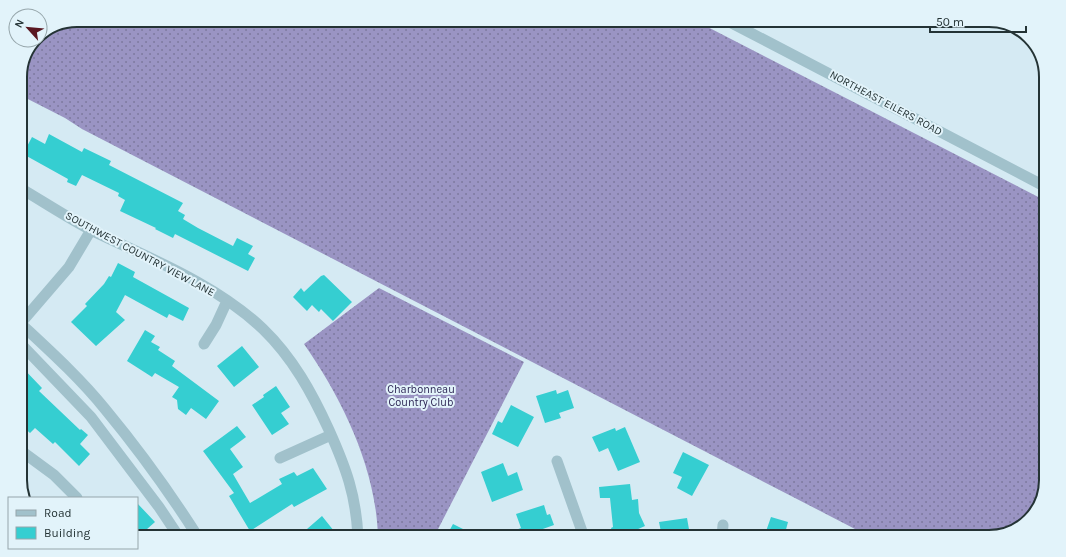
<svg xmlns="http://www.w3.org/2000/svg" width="1066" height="557" font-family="Karla,sans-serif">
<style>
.grass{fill:url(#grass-dots)}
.building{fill:#35ced1}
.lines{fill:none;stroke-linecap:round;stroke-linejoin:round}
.minor{stroke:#a1c1cb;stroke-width:11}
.tertiary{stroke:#a1c1cb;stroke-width:11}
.labels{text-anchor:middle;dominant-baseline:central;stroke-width:4;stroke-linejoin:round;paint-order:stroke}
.street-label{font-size:11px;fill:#243335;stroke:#e2f3fa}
.park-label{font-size:11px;fill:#2d2655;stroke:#e2f3fa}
.rim{fill:none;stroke:#243335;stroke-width:2}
</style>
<defs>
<pattern id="grass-dots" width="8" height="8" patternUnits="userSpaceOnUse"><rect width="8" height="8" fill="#9a94c3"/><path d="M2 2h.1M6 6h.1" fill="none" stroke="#7d799f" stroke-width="1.8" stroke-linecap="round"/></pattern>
</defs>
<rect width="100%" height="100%" fill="#d5eaf3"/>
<!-- grass -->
<path class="grass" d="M77,20H694L1046,201V480L1040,505L1020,527L989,537H883L855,529L82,129L65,118L20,95V74L35,40H40V35Z
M379,288L524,362L434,537H378C376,468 343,400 304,344Z"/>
<!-- building -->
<path class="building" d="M49,134L82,152L84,148L111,161L109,165L183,203L178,211L185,215L183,219L198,228L233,246L237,238L253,246L248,254L255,258L248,271L175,234L173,238L155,229L156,228L120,211L125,200L118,196L119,193L82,175L76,186L67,182L68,179L23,154L32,137L45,144Z
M118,263L135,272L133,277L189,308L183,321L169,314L167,318L125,295L116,312L125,320L96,346L71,322L87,306L85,304L104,284L109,276L111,277Z
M324,275L352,302L333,321L321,309L319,312L312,305L307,311L293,297L301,288L304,292L321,276Z
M145,330L155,336L151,342L160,347L158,350L175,361L172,366L219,401L206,419L191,408L186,415L178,409L177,400L172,397L179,387L155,373L152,377L127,361Z
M242,346L259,367L234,387L217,366Z
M20,365L42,388L39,391L80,430L81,429L88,435L80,444L90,454L79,466L55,442L53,444L35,428L30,433L20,424V414L24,410L20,406Z
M276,386L290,407L281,413L289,424L272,435L252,405L264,397L263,395Z
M556,390L557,394L568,390L574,408L559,413L561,418L545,423L536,396Z
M511,405L534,417L518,447L492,434L498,421L502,423Z
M237,426L246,437L230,449L243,467L233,474L250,503L282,484L279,479L294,472L297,476L313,468L327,489L294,507L292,504L250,531L229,496L234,493L203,451Z
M625,427L640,462L618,471L608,448L599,452L592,437L615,428L616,431Z
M683,452L709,465L692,496L677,488L682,477L673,473Z
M503,463L508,476L517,472L523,490L492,502L481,472Z
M630,484L632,500L638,499L639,513L645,526L636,530L639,537H614L611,528L613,527L610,498H600L599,487Z
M137,503L155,522L138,537H137Z
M544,505L547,515L550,514L554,525L540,530L542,537H501L500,536L521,528L516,514Z
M322,516L334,531L327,537H314L307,529Z
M771,517L788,522L784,537H764Z
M687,518L690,535L662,537L659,522Z
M453,524L479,537H446Z"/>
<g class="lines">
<!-- minor -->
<path class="minor" d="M20,188C44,202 68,218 93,231C151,259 216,284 263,329C293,358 312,393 329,430C346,468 356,495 358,537
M20,324L69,267L91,230
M204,344L216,325L227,301
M20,450L54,475L77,498
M280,458L331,435
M557,461L584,537
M722,537L723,525"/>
<!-- tertiary -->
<path class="tertiary" d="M726,20L1046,187
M20,323C49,350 80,378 105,409C139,450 170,493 198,537
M20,343L91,417L159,507L179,537"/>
</g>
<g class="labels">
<!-- street labels -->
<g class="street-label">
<text transform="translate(886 103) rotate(28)">NORTHEAST EILERS ROAD</text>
<text transform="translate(140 254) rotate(28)">SOUTHWEST COUNTRY VIEW LANE</text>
</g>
<!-- park labels -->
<g class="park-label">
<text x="421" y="389">Charbonneau<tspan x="421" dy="13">Country Club</tspan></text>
</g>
</g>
<!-- crop -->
<path d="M0 0H1066V557H0ZM77 27H989A50 50 0 0 1 1039 77V480A50 50 0 0 1 989 530H77A50 50 0 0 1 27 480V77A50 50 0 0 1 77 27Z" fill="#e2f3fa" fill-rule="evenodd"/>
<path class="rim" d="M77 27H989A50 50 0 0 1 1039 77V480A50 50 0 0 1 989 530H77A50 50 0 0 1 27 480V77A50 50 0 0 1 77 27Z"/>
<!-- legend -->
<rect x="8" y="497" width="130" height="52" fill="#e2f3fa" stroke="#96a6ab"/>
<rect x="16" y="510" width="20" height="6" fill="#a1c1cb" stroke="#96a6ab"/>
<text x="44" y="517" font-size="12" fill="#243335">Road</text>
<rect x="16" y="527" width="20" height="12" fill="#35ced1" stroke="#96a6ab"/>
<text x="44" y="537" font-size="12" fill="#243335">Building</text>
<!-- north arrow -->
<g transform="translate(28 28) rotate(297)"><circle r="19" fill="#e2f3fa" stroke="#96a6ab"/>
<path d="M0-3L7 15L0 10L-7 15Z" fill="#591721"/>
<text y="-6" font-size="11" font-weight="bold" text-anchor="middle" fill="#243335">N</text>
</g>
<!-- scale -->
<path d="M930 26v6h96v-6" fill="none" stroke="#243335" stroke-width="2"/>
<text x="936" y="26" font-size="12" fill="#243335" stroke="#e2f3fa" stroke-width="3" paint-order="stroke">50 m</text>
</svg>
